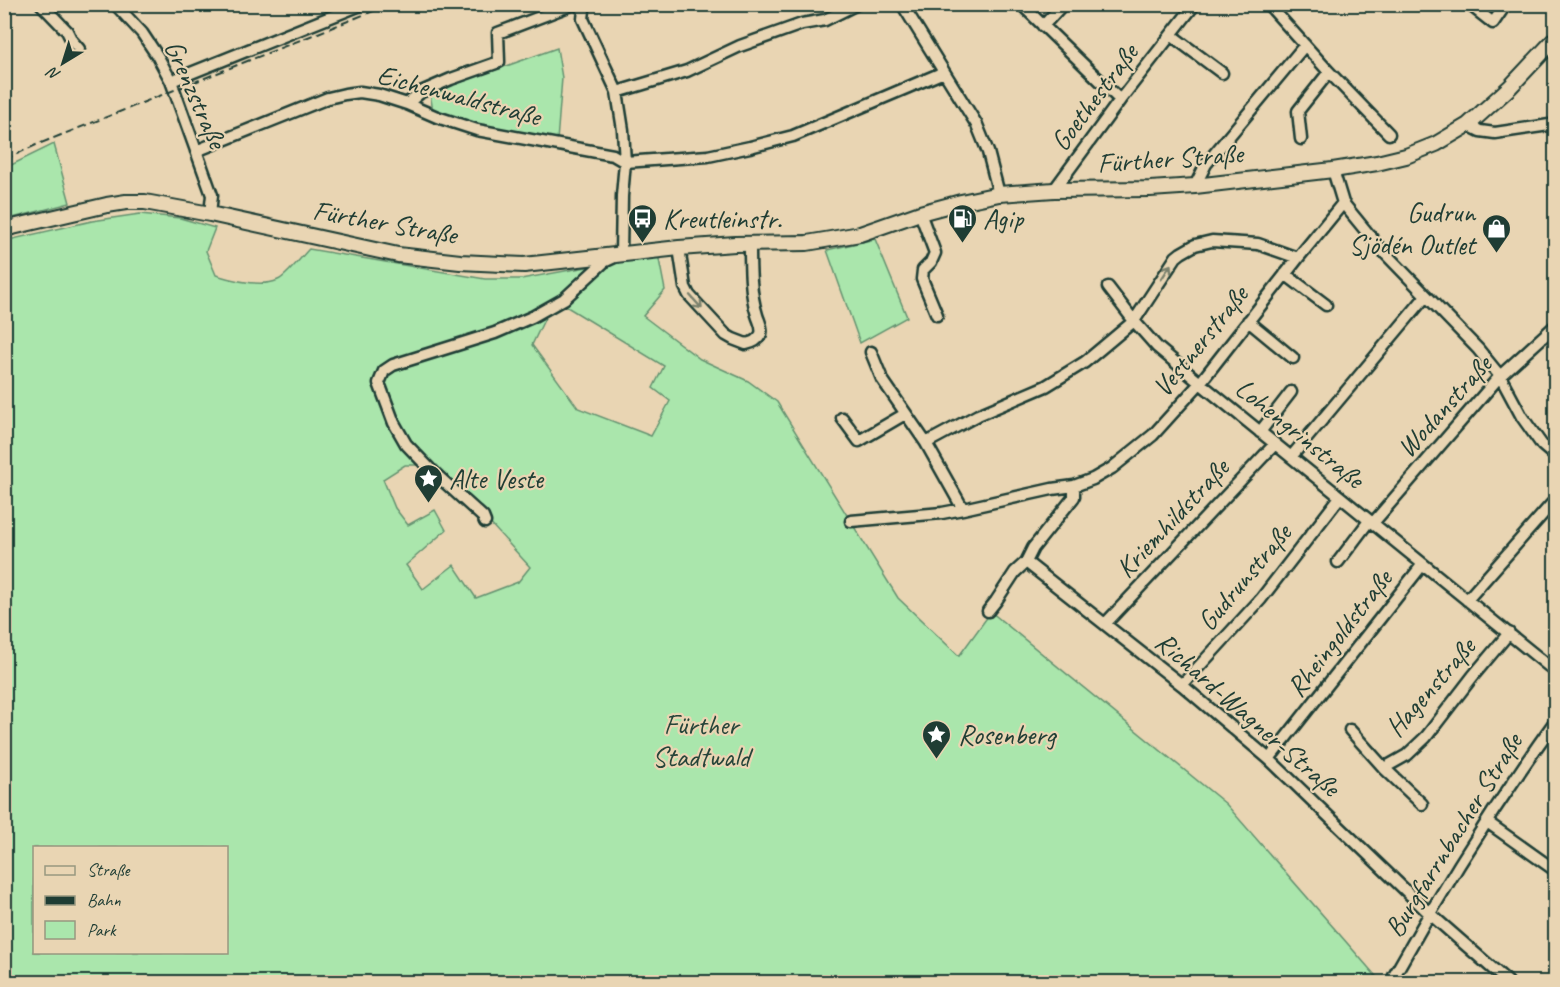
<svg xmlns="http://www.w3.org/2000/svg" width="1560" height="987" font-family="Caveat,sans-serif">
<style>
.green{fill:#aae6ac;stroke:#649270;stroke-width:1.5;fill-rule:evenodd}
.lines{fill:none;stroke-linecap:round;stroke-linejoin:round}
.minor-casing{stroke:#1f3d34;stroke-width:15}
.major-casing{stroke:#1f3d34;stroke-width:18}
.minor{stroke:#e9d5b3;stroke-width:10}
.major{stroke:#e9d5b3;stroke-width:14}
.rail{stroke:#1f3d34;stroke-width:2;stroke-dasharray:9 4.5;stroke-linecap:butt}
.oneway{stroke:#7a816d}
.labels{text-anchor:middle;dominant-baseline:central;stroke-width:4.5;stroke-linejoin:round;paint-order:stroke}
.street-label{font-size:28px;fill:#1f3d34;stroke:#e9d5b3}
.poi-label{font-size:28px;fill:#1f3d34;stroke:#e9d5b3;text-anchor:start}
.park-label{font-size:28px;fill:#26453a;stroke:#e9d5b3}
</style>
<rect width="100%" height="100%" fill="#e9d5b3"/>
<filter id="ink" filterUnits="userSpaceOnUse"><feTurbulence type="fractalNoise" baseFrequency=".0167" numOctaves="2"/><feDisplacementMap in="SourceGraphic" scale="12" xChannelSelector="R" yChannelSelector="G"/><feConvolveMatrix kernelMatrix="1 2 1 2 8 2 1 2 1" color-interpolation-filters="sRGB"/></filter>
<g filter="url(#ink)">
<!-- green -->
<path class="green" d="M557,48L562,78L557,141L509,134L433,111L430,93Z
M54,144L70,203L5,220V168Z
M140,214L180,218L215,228L206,251L216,275C232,280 261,288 278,280C286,277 302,256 309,249L485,279H521L658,254L665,290L643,316L700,359L748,381L777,402L898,598L959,656L991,612L1226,804L1381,982H5L4,241L92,221ZM554,299L664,366L653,388L670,401L651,436L578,408L532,345ZM405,465H437L530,567L518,582L476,598L454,565L423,589L406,565L446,530L435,510L408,525L395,508L383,479ZM34,848H226V952H34Z
M875,239L907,317L860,343L827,250Z"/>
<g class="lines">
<defs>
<path id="minor" d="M41,4L67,31L72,41L79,49
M115,4L142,33L158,57L171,81L212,195L210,214
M902,4L977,125L988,152L999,194
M1021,4L1120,100
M1268,4L1329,72L1389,134
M1469,4L1493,23L1506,4
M1043,26L1063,4
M1171,35L1222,73
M171,81L363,4
M617,92L687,71L740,46L802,24L825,20L857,4
M407,104L421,92L451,79L499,62L498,33L574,4
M1468,125L1480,131L1495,133L1556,124
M1301,139L1298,111L1329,72
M196,151L328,98L345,94L360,92L379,95L407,104L437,117L477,130L613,155L625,162L708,156L750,147L793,136L944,72
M1333,170L1343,203L1379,247L1478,349L1500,376L1522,417L1542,445L1556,457
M1195,186L1206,164L1305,45
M1054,190L1120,100L1195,4
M920,213L935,253L931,262L923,270L922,279L937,315
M679,248L685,287L689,295L726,335L733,339L746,344C752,343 758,340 761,334C763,327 759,322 757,315C750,293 750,267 750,244
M1285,274L1326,305
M1108,287L1134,321L1157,347L1200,383L1556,672
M1248,321L1293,358
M871,352L882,379L926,443L963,509
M842,418L859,441L905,414
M1260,432L1291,392
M926,443L978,415L1046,386L1085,362L1134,321L1176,257L1181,253L1195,245L1212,241L1258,244L1298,258
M1291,457L1426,296
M851,521L942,513L963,509L1052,489L1074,486L1093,479L1112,468L1153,435L1200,383L1298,258L1343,203
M485,522L483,517L430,469L406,444L394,423L379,383L384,371L393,365L495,333L532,317L564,299L604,262L621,254L622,196L625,162L623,130L617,92L583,19L584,10L576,4
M1373,523L1500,376L1556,325
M1026,562L1182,685L1269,759L1429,913L1508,982
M1338,562L1369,521
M1467,600L1556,499
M988,611L996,601L1015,572L1026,562L1033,548L1074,497V486
M1105,624L1275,444
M1182,685L1261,599L1340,497
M1350,730L1384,768L1422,804
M1269,759L1423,564
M1384,768L1407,755L1426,737L1473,676L1509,633
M1487,822L1556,871
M1394,976C1443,888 1497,802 1556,720"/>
<path id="major" d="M4,229L107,205L126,202H145L210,214L398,255L460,262L524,265L679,248L735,244L807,243L860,234L920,213L961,202L999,194L1054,190L1150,189L1195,186L1333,170L1377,163L1406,156L1436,144L1468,125L1510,87L1556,38"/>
</defs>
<!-- minor casing -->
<use href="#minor" class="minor-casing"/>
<!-- major casing -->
<use href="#major" class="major-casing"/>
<!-- minor -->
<use href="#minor" class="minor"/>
<!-- major -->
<use href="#major" class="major"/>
<!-- rail -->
<path class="rail" d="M4,160L36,145L391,4"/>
</g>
<!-- one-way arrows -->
<defs><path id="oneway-shaft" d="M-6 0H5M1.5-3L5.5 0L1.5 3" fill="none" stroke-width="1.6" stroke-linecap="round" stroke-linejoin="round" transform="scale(1.5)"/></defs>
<g class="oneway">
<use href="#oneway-shaft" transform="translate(1166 272) rotate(-57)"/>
<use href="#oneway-shaft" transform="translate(696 302) rotate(48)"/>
</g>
</g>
<!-- icons -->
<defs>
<symbol id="bus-pin" viewBox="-11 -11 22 30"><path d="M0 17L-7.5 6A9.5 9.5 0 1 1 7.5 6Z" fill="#1f3d34" stroke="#e9d5b3"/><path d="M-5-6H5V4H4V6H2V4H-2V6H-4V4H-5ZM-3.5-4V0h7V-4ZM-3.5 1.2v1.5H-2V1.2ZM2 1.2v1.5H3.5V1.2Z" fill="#fff"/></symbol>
<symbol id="fuel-pin" viewBox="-11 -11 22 30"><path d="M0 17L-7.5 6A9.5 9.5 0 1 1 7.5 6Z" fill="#1f3d34" stroke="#e9d5b3"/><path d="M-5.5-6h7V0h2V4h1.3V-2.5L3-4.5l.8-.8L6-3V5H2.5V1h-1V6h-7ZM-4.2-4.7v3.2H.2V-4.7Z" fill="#fff"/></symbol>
<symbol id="shop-pin" viewBox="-11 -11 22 30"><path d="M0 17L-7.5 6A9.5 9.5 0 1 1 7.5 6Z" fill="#1f3d34" stroke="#e9d5b3"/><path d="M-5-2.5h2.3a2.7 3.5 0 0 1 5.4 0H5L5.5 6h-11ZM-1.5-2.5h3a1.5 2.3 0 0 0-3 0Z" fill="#fff"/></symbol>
<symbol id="sight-pin" viewBox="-11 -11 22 30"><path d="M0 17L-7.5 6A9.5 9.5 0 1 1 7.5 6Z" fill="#1f3d34" stroke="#e9d5b3"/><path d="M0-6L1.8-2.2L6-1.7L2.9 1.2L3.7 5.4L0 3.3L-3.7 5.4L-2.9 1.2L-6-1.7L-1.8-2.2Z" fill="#fff"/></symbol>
</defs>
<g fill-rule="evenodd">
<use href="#bus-pin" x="626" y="202" width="33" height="45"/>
<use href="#fuel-pin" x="946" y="202" width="33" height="45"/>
<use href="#shop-pin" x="1480" y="212" width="33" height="45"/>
<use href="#sight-pin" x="412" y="462" width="33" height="45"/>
<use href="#sight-pin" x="920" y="718" width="33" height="45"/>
</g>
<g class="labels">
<!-- street labels -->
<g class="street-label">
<text transform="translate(196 94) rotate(66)">Grenzstraße</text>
<text transform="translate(459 95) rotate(15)">Eichenwaldstraße</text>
<text transform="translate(1094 97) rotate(-53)">Goethestraße</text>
<text transform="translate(1170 158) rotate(-4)">Fürther Straße</text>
<text transform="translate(385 222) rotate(10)">Fürther Straße</text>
<text transform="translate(1200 341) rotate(-51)">Vestnerstraße</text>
<text transform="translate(1444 406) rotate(-48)">Wodanstraße</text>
<text transform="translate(1300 433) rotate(39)">Lohengrinstraße</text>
<text transform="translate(1172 518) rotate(-47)">Kriemhildstraße</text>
<text transform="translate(1244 577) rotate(-50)">Gudrunstraße</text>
<text transform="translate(1339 633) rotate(-52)">Rheingoldstraße</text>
<text transform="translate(1430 687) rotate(-49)">Hagenstraße</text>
<text transform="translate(1248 714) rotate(41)">Richard-Wagner-Straße</text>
<text transform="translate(1453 835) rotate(-58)">Burgfarrnbacher Straße</text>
</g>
<!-- poi labels -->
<g class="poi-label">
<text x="1475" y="212" text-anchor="end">Gudrun<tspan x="1475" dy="32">Sjödén Outlet</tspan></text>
<text x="663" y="218">Kreutleinstr.</text>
<text x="983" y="218">Agip</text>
<text x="449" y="478">Alte Veste</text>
<text x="958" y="734">Rosenberg</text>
</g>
<!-- park labels -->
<g class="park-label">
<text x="701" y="724">Fürther<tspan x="701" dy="32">Stadtwald</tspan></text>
</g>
</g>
<!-- margin -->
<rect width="1560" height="987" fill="none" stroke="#e9d5b3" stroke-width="24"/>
<rect x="12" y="12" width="1536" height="963" fill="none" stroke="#1f3d34" stroke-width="2" filter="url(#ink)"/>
<!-- legend -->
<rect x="33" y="846" width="195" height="108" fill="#e9d5b3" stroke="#989880" stroke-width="1.5"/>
<rect x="45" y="866" width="30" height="9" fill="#e9d5b3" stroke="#989880" stroke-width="1.5"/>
<text x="87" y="876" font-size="18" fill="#1f3d34">Straße</text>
<rect x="45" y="896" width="30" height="9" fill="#1f3d34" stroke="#989880" stroke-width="1.5"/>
<text x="87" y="906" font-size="18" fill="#1f3d34">Bahn</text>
<rect x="45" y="921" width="30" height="18" fill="#aae6ac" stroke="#989880" stroke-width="1.5"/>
<text x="87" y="936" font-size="18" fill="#1f3d34">Park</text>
<!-- north arrow -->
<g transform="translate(63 63) rotate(218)" stroke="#e9d5b3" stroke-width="4.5" paint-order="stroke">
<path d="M0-4.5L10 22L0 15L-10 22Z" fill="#1f3d34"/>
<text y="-9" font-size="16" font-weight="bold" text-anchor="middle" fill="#1f3d34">N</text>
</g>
</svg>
